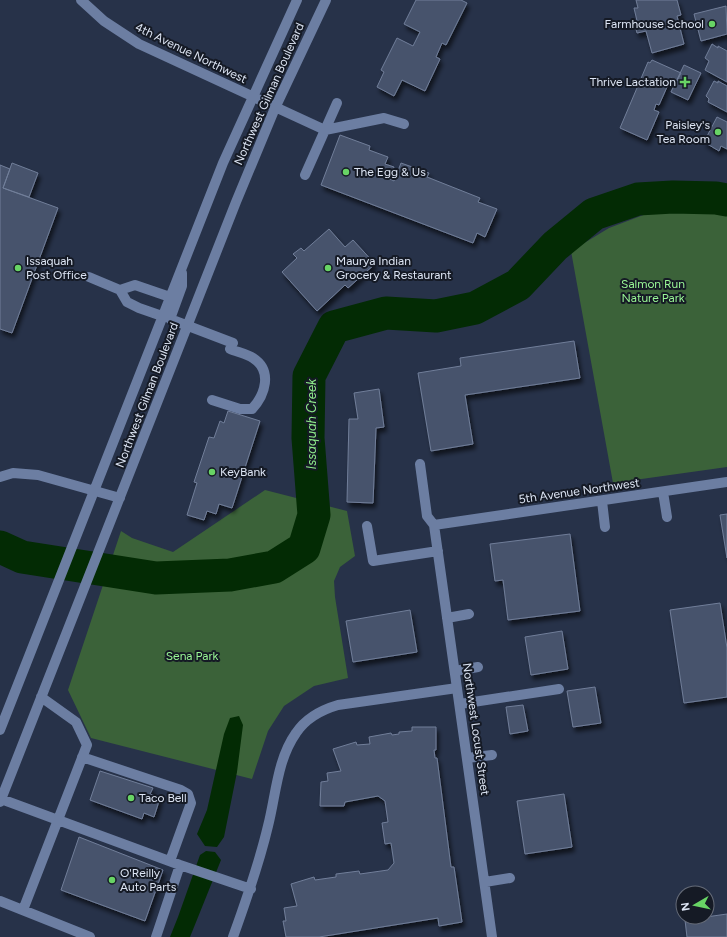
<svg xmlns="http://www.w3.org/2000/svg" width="727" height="937" font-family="Figtree,sans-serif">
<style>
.green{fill:#3b6239}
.water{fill:#032b04}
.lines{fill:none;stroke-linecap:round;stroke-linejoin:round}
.river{stroke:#032b04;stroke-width:33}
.building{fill:#46536c;stroke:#717e99;filter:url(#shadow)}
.minor{stroke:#6c7ea2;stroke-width:10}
.poi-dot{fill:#68d465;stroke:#151a25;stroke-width:1.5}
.labels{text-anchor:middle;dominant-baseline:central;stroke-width:4;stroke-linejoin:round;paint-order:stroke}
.poi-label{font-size:12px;fill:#dde5f4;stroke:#151a25;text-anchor:start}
.street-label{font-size:12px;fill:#dde5f4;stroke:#151a25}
.park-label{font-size:12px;fill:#9af896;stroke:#151a25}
.water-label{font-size:13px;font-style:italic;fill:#8fed8b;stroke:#151a25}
</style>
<defs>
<filter id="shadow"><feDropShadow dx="2.5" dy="4.5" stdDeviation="2" flood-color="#0009"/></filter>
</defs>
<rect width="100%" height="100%" fill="#273249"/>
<!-- green -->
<path class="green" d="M712,207L727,210V467L613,483L571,251L609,228L654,211Z
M265,490L347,511L355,556L340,567L334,581L335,597L348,678L314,686L284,706L268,731L252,779L91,738L68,690L121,531L132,538L173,552Z"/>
<!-- water -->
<path class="water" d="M239,716L243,725L237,772L224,837L217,847L205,846L197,834L207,810L224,734L230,718Z
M206,851L215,852L221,860L190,937H170L178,917L200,855Z"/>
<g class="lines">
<!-- river -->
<path class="river" d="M0,547L22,557L156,578L230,575L274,567L304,548L314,515L308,438L309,376L334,327L386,313L436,316L475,308L518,285L555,246L594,214L638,199L673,197L716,198L727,200"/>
</g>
<!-- building -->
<path class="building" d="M416,0H461L467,3L446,45L442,43L436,57L440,59L425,91L402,80L394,96L377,87L384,72L381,70L397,38L413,46L420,32L404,24Z
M636,0H677L681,15L677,16L684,44L652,53L646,31L637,33L635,25H638L634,8H638Z
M726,6L727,34L701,41L694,14Z
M712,44L718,48V46L727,51V82L705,70L709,61L705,58Z
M652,60L681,73L677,81L671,78L659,105L656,104L654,110L659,112L647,140L620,128L648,62L650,63Z
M684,65L701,73L688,100L671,92Z
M714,81L718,83V81L727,86V112L708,102L709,99L706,96Z
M717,117L727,122V149L721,146L719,151L704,142Z
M340,135L370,146L369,150L388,157L385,164L394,167L390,179L394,181L401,163L429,173L427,177L480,198L478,202L497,209L485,237L477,233L473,243L321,185Z
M12,163L38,173L29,197L3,188Z
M0,165L10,169L3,188L58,208L12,333L0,329Z
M329,229L345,247L353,240L375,264L348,288L345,285L317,311L282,272L297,258L293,254L301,248L304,251Z
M574,341L580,378L465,395L473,444L431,451L418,373L461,366L460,358Z
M379,389L384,427L376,428L373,503L347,502L349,419H358L354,393Z
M228,411L260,421L232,508L219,504L216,514L207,511L204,520L187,515L197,483L194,482L209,437L214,438L220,421L224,423Z
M727,514V558L720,515Z
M570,534L580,611L508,620L503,580L495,581L490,544Z
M720,603L727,648V697L684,703L670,610Z
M410,610L417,652L353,662L346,621Z
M562,631L568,669L531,675L525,637Z
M595,687L601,723L573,727L567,691Z
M523,705L528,731L510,734L506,707Z
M412,727H436V750H434L435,758H437L451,867H454L462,922L439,926L438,918L319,937H286L283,921H286L284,908L297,906L291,884L314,877L315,880L336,877V874L359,871L360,874L388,870L394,863L391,843L385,844L382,823L388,822L385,801L378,796L345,802L344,806H320L321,782L328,781L327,773L341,771L333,749L356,742L357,745L370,744L369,737L391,733L392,735L399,734V732L412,731Z
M100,771L153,788L150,794L160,798L154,817L144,813L142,819L90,800Z
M564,794L572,847L525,854L517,801Z
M79,837L163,870L145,921L61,890Z
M727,914V937H687L685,920Z"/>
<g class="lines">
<!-- minor -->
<path class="minor" d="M81,0L104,21L139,44L325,130L384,118L404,124
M305,175L337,103
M182,273V286L170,319L233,343
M89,277L120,290L135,285L170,297
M120,290L127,302L139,308L162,316
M212,400L240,409H252C265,395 273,371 253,358C247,354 237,352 230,349
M420,464L427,516L434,525L492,937
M0,477L13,473L38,475L120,498
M663,492L667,517
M602,501L605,527
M434,525L727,482
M367,526L373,561L438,551
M447,618L469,614
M455,671L478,667
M460,704L559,689
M0,730L223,163L297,0
M82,757L181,790L188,794L191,803L170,861
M467,758L492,755
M1,799L180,865L251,889
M0,802L236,202L275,108L326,0
M485,882L510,878
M0,901L90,937
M23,910L87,745L76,722L41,697
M156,937L180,865
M233,937C246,901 259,864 268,826C276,795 277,760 296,733C306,718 321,710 338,705L457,688"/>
</g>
<!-- markers -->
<g class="poi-dot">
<circle cx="712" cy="24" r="4"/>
<path d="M683 76h4v4h4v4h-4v4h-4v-4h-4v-4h4z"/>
<circle cx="718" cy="132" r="4"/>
<circle cx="346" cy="172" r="4"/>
<circle cx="18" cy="268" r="4"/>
<circle cx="328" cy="268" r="4"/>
<circle cx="212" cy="472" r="4"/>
<circle cx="131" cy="798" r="4"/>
<circle cx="112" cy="880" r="4"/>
</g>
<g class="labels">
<!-- poi labels -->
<g class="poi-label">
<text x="704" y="24" text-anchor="end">Farmhouse School</text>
<text x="676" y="82" text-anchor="end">Thrive Lactation</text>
<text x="710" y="125" text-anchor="end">Paisley's<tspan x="710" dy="14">Tea Room</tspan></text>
<text x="354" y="172">The Egg &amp; Us</text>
<text x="26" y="261">Issaquah<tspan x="26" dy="14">Post Office</tspan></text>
<text x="336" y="261">Maurya Indian<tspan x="336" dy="14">Grocery &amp; Restaurant</tspan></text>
<text x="220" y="472">KeyBank</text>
<text x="139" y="798">Taco Bell</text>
<text x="120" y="873">O'Reilly<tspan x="120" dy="14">Auto Parts</tspan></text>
</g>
<!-- street labels -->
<g class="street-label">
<text transform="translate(191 53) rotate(26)">4th Avenue Northwest</text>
<text transform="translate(269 94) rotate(-66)">Northwest Gilman Boulevard</text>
<text transform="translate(147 395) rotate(-69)">Northwest Gilman Boulevard</text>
<text transform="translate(579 491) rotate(-8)">5th Avenue Northwest</text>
<text transform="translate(476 729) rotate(82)">Northwest Locust Street</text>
</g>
<!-- park labels -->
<g class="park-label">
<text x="653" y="284">Salmon Run<tspan x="653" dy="14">Nature Park</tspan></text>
<text x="192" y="656">Sena Park</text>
</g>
<!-- water labels -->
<g class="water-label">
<text transform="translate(311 424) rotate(-90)">Issaquah Creek</text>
</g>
</g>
<!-- north arrow -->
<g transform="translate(695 905) rotate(261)"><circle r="19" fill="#151a25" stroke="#656b78"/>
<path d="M0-3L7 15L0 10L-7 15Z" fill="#68d465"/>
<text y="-6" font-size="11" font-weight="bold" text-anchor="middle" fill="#dde5f4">N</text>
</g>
</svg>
